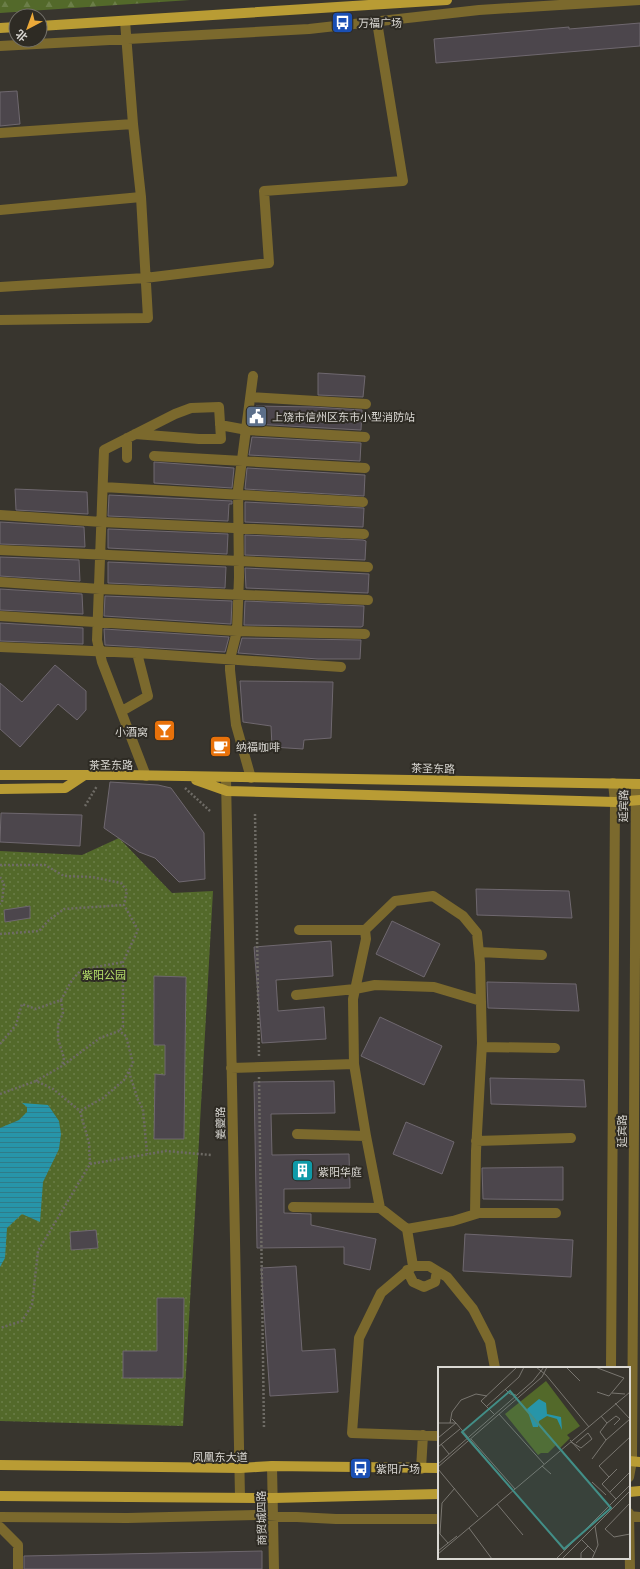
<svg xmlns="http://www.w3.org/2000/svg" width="640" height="1569" font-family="Manrope,'Noto Sans SC',sans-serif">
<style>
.forest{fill:url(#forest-firs)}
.park{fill:url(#park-dots)}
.water{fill:url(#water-rules)}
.building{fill:#4c464c;stroke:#6f686f}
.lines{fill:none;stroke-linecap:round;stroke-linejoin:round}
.path{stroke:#6e6b65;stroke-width:2.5;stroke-dasharray:2 2;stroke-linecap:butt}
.minor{stroke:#7b692d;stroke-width:10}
.major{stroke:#b99c34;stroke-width:10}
.labels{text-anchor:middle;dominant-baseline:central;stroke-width:4;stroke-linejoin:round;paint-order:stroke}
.poi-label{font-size:11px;fill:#dad8d3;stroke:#2e2b24;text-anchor:start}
.street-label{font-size:11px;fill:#dad8d3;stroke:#2e2b24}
.park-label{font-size:11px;fill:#b7e06b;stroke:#2e2b24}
.inset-road{fill:none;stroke:#797670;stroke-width:1}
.view{fill:#428e87;fill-opacity:0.15;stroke:#428e87;stroke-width:2}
.inset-edge{fill:none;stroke:#dad8d3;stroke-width:2}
</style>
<defs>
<pattern id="forest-firs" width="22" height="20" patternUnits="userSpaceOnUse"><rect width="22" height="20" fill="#53692a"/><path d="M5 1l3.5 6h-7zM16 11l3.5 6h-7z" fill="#6b7e48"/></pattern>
<pattern id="park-dots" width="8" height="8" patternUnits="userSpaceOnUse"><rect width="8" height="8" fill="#53692a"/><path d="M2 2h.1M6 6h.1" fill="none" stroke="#6b7e48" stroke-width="1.8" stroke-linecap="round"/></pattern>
<pattern id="water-rules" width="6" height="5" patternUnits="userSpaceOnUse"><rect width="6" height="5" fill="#2795a9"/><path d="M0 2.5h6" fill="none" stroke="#2f7c89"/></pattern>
</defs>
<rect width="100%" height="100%" fill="#38352e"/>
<!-- forest -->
<path class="forest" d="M0,0H190L0,13Z"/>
<!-- park -->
<path class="park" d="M119,838L172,893L213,891L183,1426L0,1421V851L82,855Z"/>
<!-- water -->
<path class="water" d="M22,1103L48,1105L59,1121L61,1134L59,1149L43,1182L40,1222L22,1214L7,1228L5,1258L0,1267V1128L19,1120L27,1112V1107Z"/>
<!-- building -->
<path class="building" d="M640,23V46L436,63L434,39L569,27V29Z
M17,91L20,124L0,126V92Z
M318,373L365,376L363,397L318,395Z
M256,406L313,407L362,410L361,430L253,424Z
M252,437L361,443L360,461L249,455Z
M154,462L234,468L232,488L154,483Z
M247,468L365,475L364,496L245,489Z
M15,489L87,492L88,514L16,510Z
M109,495L232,501V504H229L228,521L108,516Z
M245,502L364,508L363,527L245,522Z
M0,522L84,527L85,547L0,544Z
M108,529L228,534L227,554L108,548Z
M245,535L363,540L366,541L365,560L245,555Z
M0,557L79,560L80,581L0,576Z
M108,562L226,567L225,588L108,583Z
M245,568L369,574L368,593L246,588Z
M0,589L82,594L83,614L0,610Z
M105,596L232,601L231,624L104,616Z
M245,601L364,606L363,626L361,627L244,625Z
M0,623L83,628V644L0,641Z
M104,629L229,637L225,652L105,645Z
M242,638L361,640L360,659H318L238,653Z
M55,665L86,691V710L77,720L58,704L20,747L0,729V683L22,702Z
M240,681L333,682L331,738L304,740L303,749L272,747L271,726L243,722Z
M110,782L158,785L171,788L204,833L205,879L179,882L155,858L139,852L104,828Z
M1,813L82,815L80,846L0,842Z
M476,889L569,891L572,918L477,915Z
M30,906V918L5,922L4,910Z
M392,921L440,944L424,977L376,954Z
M331,941L333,976L276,980L278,1011L324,1007L326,1039L262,1043L254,947Z
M154,976L186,977L184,1139H154L155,1074L165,1075V1045H154Z
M487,982L576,984L579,1011L488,1008Z
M380,1017L442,1046L424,1085L361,1056Z
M490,1078L584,1080L586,1107L491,1104Z
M334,1081L335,1113L271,1114L272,1155L349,1154L350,1188L284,1189V1213L311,1214V1225L376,1239L370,1270L344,1264V1247L257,1248L254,1082Z
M406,1122L454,1142L442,1174L393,1154Z
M563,1167V1200L483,1199L482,1168Z
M96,1230L98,1248L71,1250L70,1232Z
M465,1234L573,1240L571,1277L463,1271Z
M296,1266L302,1351L335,1349L338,1392L270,1396L261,1268Z
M157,1298H184L183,1378H123V1351H157Z
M262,1551V1569H24V1556Z"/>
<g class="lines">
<!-- path -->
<path class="path" d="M185,788L210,811
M85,806L97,786
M255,814L259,1056
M0,865H45L64,876L92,877L121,883L127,891L124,905L138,930L123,962V1027L119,1031
M0,877L4,884L2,902L0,904
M0,934L39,931L49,920L64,909L124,905
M61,1000L63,1013L58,1025V1039L64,1058L62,1066
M0,1044L16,1025L22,1004L36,1009L61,1000L72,980L81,970L123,962
M129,1072L138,1100L143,1109L147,1154
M259,1077L264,1429
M36,1081L62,1066L100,1038L119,1031L126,1036L133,1063L124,1080L103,1098L80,1111
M0,1094L36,1081L53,1089L80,1111L89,1143L90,1164L38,1251L32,1305L22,1321L0,1328
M90,1164L166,1151L211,1155"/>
<!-- minor -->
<path class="minor" d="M125,21L133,124
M0,46L309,29L479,10L640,0
M0,133L133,124L141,197L148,318L0,320
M0,210L141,197
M0,287L145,278L269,263L264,191L403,181L377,22
M251,397L366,404
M220,425L247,430L365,437
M135,434L199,439H221L219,407L191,408L175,414L104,450L97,640L102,662L146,776
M127,438V458
M154,456L365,468
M103,487L363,502
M0,515L102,522L364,534
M0,550L368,567
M0,582L100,589L368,600
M0,616L237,631L365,634
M0,647L137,653L148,696L122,711
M137,653L341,667
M226,778L240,1497
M251,778L236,725L230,670V659L237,631L239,577L238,490L253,376
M299,930H365L366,939L353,999L354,1064L366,1136L380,1208L407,1229L413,1266
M365,930L395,901L433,896L463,916L477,933L480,963L482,1043L476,1151L475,1214
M479,952L542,955
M296,995L355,989L375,985L434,987L481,1001
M482,1047L555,1048
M231,1068L354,1064
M297,1134L366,1136
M476,1141L571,1138
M293,1207L380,1208
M407,1229L453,1221L479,1213H556
M407,1270L413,1282L424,1287L435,1282L437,1271
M611,1368L615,802L613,783
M439,1436L352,1433L359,1338L381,1293L413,1266H429L447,1277L473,1309L490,1342L495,1368
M272,1466L274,1569
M421,1469L423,1435
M629,1477L632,1461L636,784
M629,1513L630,1569
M629,1516L640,1517
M0,1517L127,1518L258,1515L336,1519H439
M0,1527L18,1545V1569"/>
<!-- major -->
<path class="major" d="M40,26L447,0
M0,28L16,27
M0,775H124L640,784
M196,780L227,791L615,802L640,800
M0,789L65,788L83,776
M629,1461L640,1462
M0,1465L240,1468L272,1466L439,1468
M629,1492L640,1491
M0,1496L273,1498L439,1494"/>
</g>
<!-- icons -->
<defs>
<symbol id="bus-square" viewBox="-11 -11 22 22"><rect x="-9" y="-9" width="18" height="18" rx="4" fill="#1a4fb4" stroke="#2e2b24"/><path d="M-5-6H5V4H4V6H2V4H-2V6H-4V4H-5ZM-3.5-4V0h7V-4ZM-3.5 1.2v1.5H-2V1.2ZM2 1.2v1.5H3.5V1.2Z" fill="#fff"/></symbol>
<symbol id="civic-square" viewBox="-11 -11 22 22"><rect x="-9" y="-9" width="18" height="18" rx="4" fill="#5c6f8a" stroke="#2e2b24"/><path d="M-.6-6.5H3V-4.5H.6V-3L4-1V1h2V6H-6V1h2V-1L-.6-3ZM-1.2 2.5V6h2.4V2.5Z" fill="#fff"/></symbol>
<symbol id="bar-square" viewBox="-11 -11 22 22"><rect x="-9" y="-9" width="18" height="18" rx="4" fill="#e8710a" stroke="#2e2b24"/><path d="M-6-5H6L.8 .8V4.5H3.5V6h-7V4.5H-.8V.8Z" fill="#fff"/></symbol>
<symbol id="cafe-square" viewBox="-11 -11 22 22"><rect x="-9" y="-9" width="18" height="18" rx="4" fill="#e8710a" stroke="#2e2b24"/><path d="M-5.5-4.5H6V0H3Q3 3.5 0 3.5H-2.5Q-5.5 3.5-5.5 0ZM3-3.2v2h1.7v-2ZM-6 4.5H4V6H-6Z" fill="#fff"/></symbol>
<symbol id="building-square" viewBox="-11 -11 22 22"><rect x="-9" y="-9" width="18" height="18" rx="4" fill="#0f9aa8" stroke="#2e2b24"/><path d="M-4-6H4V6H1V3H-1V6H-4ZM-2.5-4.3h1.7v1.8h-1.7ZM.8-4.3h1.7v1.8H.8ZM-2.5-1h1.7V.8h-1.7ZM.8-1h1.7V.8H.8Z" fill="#fff"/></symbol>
</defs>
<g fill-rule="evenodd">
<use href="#bus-square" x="330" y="10" width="25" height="25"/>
<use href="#civic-square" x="244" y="404" width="25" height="25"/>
<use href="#bar-square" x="152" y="718" width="25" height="25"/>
<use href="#cafe-square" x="208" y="734" width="25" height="25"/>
<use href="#building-square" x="290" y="1158" width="25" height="25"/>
<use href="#bus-square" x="348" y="1456" width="25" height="25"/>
</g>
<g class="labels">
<!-- poi labels -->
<g class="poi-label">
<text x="358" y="22">万福广场</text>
<text x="272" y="416">上饶市信州区东市小型消防站</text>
<text x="148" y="731" text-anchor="end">小酒窝</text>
<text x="236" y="746">纳福咖啡</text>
<text x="318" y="1171">紫阳华庭</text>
<text x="376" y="1468">紫阳广场</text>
</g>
<!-- street labels -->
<g class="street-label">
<text x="111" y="764">茶圣东路</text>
<text transform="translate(433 768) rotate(1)">茶圣东路</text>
<text transform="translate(623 806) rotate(-89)">延宾路</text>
<text transform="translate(220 1123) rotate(-91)">姜夔路</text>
<text transform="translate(621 1131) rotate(-90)">延宾路</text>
<text x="220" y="1456">凤凰东大道</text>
<text transform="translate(261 1518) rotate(-91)">商贸城四路</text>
</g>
<!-- park labels -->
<g class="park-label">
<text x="104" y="974">紫阳公园</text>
</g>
</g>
<!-- overview -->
<g transform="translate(438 1367)">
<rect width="192" height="192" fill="#38352e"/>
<path d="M108,14L142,59L129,68L132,71L122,81L119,77L110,86H103L100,88L67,47Z" fill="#53692a"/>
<path d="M101,32L108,36L109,47L123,50L124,63L119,52L109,49L101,54L100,60H95L89,42Z" fill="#2795a9"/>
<path class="inset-road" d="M98,0L108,8L151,60M128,0L142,14M157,0L186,11L171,29L159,25M67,22L72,27L78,28M174,26L187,27M177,36L192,52M49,39L81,10L86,0M61,47L106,97M57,48L43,34L79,0M163,49L169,56L162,65L168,73L192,52M0,56H18L75,124M12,56L14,45L23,33L38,27L49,29M169,56L178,49L182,52L176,58M0,71L18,56L14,52M33,72L77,122M132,73L142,84M133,75L143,81L154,72L150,66L138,76M3,77L11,87M0,80L22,62M154,92L168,73M0,97L95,14L106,0M104,99L113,107M0,100L104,10L109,0M0,102L40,150M171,110L161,99L192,70M154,115L168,128M172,125L192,105M178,132L164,117L179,102M192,136L167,162L176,170L192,167M59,137L85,168M31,161L54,192M144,173L157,186M10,176L2,167L4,136L17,121M0,184L19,169M0,187L192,25M118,192L192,118M124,192L192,124M143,192V186L150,179M154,192L160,178L157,159"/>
<path class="view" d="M72,24L173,141L126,182L24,65Z"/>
<rect width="192" height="192" class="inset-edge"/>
</g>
<!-- north arrow -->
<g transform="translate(28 28) rotate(221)"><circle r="19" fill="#2e2b24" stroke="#73706a"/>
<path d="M0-3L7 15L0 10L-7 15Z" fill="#eba939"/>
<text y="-6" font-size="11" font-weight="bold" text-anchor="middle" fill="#dad8d3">北</text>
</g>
</svg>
